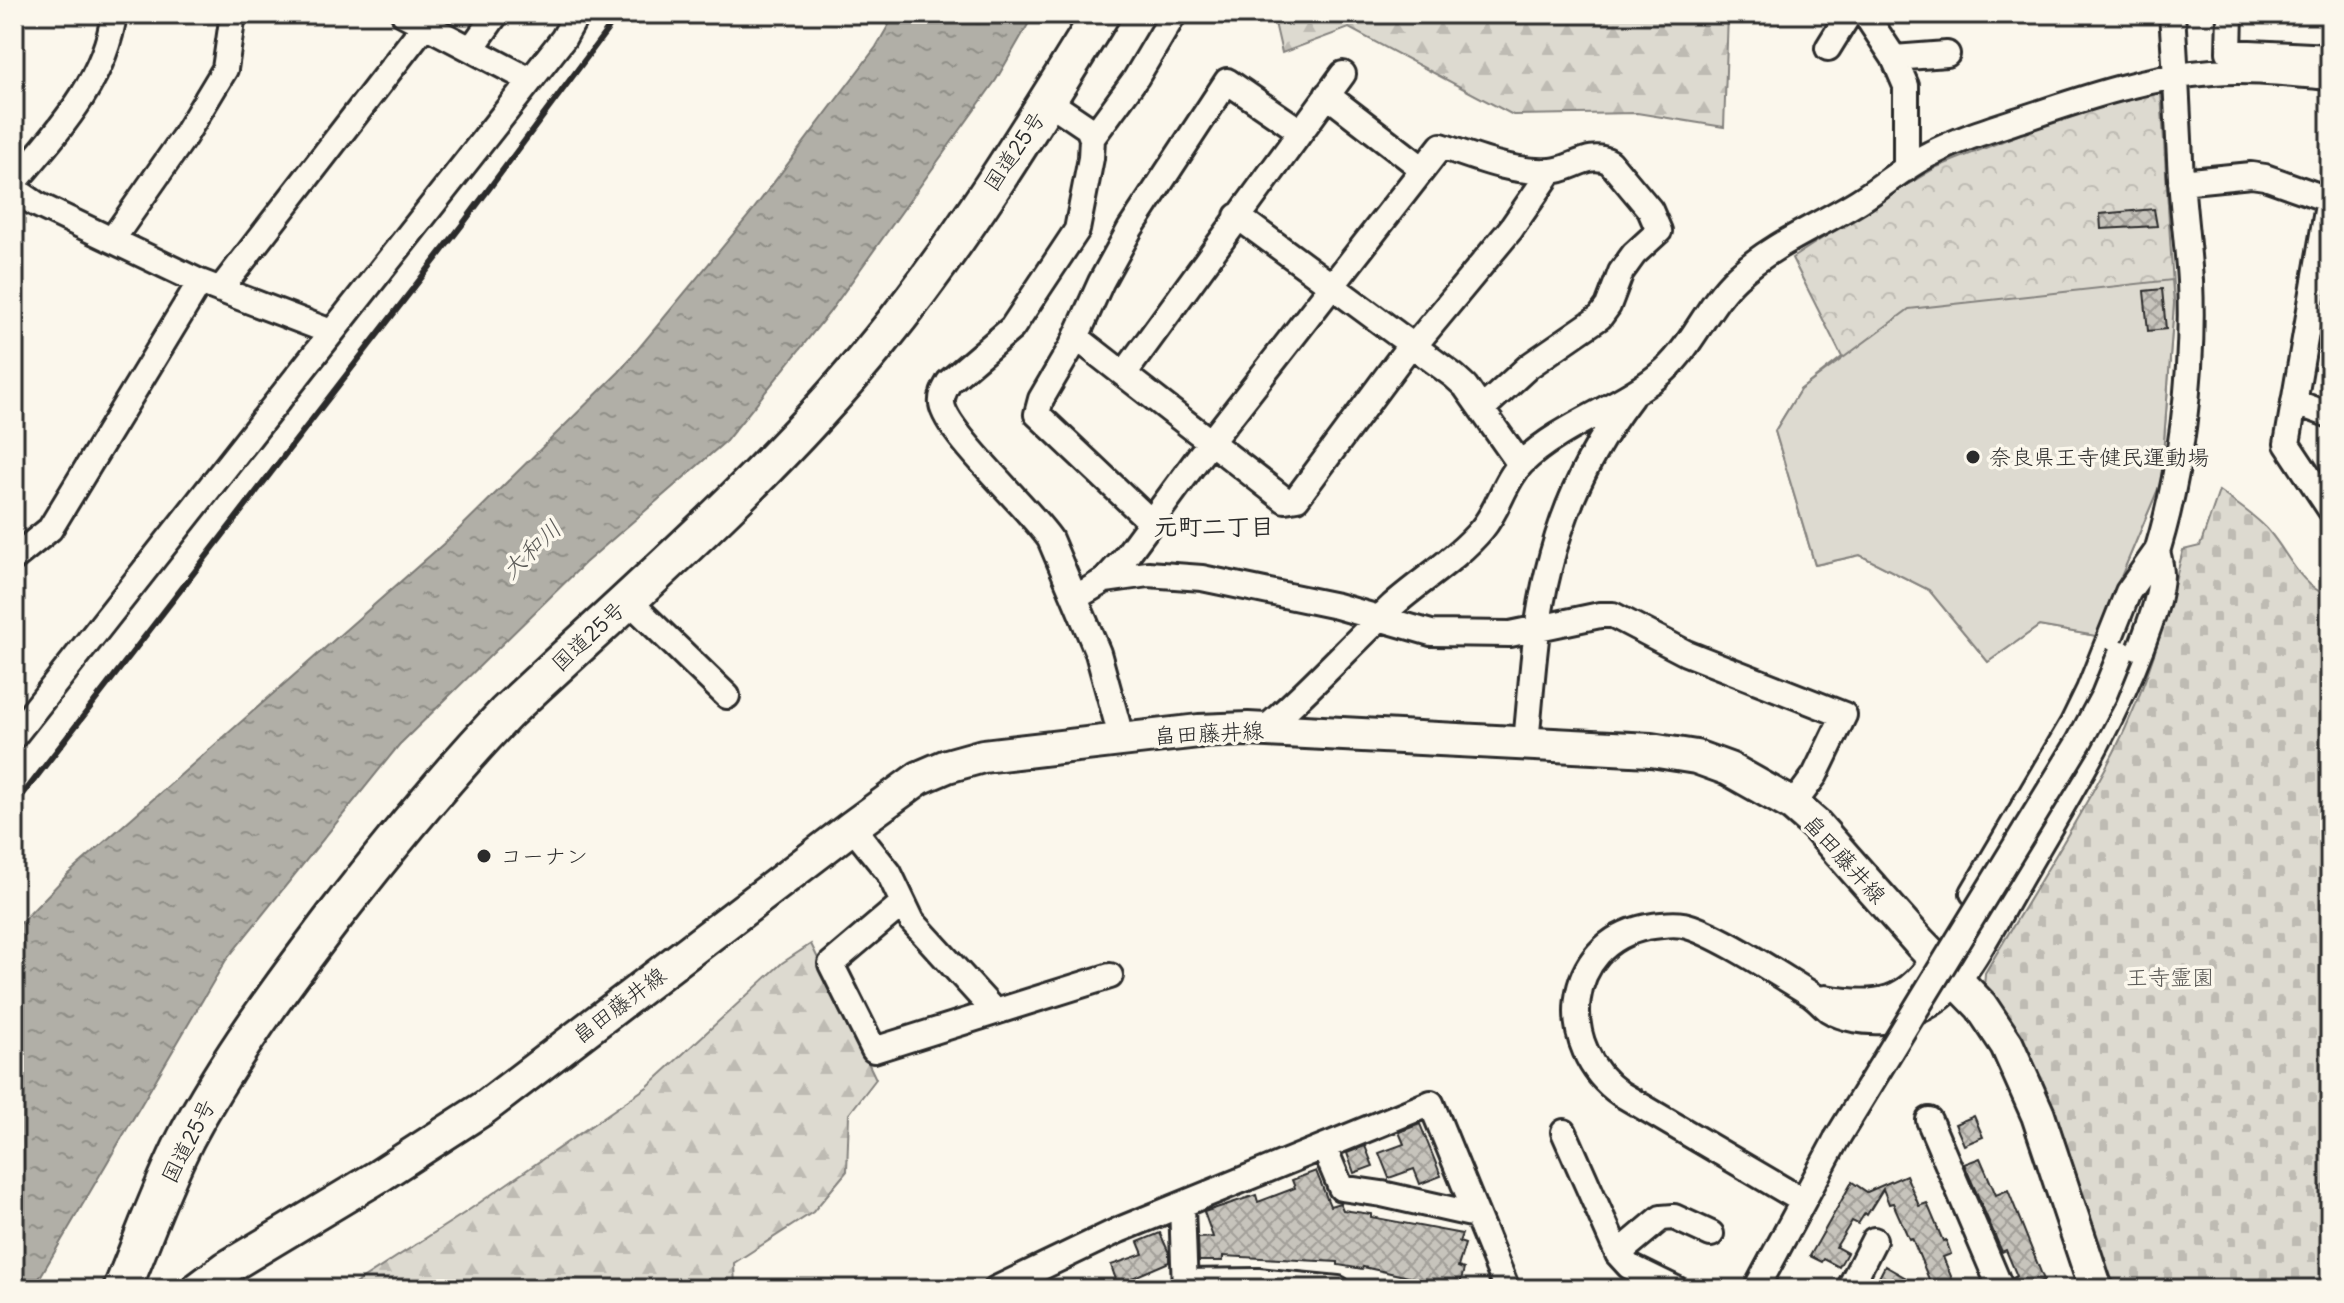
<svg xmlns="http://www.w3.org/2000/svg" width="2344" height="1303" font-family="Delius,'Klee One',sans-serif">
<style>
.forest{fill:url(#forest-firs);stroke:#84827e;stroke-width:2}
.cemetery{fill:url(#cemetery-stones);stroke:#84827e;stroke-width:2}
.park{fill:url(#park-crowns);stroke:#84827e;stroke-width:2}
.garden{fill:#dddad0;stroke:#84827e;stroke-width:2}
.water{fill:url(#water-ripples);stroke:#7b7a75;stroke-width:2}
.building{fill:url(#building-cross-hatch);stroke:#2b2b2b;stroke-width:2}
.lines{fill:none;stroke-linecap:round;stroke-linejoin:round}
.minor-casing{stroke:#2b2b2b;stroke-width:30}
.major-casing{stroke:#2b2b2b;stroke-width:38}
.highway-casing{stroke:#2b2b2b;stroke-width:42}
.minor{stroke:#fbf7ec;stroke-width:24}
.major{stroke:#fbf7ec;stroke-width:32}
.highway{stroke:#fbf7ec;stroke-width:36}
.rail{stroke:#2b2b2b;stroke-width:6}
.minor-bridge-casing{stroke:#2b2b2b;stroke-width:30;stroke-linecap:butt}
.minor-bridge{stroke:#fbf7ec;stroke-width:24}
.poi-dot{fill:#2b2b2b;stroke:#fbf7ec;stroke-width:3}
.labels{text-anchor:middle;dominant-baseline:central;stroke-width:7;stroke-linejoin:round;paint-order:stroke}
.street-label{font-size:22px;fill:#2b2b2b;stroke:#fbf7ec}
.poi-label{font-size:22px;fill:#2b2b2b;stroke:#fbf7ec;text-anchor:start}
.park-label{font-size:22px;fill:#585754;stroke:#fbf7ec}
.neighbourhood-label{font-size:24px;font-weight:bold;fill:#2b2b2b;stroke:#fbf7ec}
.water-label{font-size:24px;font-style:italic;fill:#5a5956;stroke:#fbf7ec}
</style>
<defs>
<pattern id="forest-firs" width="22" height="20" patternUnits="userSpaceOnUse" patternTransform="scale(2)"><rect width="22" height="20" fill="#dddad0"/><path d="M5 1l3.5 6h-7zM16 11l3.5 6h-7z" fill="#bebbb3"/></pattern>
<pattern id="cemetery-stones" width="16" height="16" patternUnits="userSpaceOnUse" patternTransform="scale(2)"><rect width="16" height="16" fill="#dddad0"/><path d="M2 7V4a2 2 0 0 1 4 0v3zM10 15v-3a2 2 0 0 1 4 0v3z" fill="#bebbb3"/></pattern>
<pattern id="park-crowns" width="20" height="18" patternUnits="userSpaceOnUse" patternTransform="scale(2)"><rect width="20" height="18" fill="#dddad0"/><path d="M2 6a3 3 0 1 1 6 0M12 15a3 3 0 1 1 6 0" fill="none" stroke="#bebbb3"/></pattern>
<pattern id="water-ripples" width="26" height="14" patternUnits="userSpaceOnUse" patternTransform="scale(2)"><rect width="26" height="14" fill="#b1afa7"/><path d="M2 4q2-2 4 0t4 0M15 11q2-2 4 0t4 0" fill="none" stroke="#908f88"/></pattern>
<pattern id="building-cross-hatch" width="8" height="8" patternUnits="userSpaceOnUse" patternTransform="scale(2)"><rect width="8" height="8" fill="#c7c4bc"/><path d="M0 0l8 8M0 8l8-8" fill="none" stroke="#a29f99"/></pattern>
</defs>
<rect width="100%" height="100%" fill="#fbf7ec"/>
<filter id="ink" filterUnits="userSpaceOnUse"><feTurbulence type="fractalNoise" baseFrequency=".0125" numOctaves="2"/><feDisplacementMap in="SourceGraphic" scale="16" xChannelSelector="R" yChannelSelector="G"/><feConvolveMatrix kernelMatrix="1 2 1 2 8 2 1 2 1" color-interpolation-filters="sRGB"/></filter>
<g filter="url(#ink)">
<!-- forest -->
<path class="forest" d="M1273,14H1558L1574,21L1580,14H1728L1724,127L1637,113L1513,115L1349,28L1282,53Z
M811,944L876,1079L849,1114L847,1171L813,1212L734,1263L735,1289H347L466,1212L647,1087L782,963Z"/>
<!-- cemetery -->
<path class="cemetery" d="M2219,491C2235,503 2255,515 2268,530C2289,554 2298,584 2330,597V1184L2323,1186L2330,1289H2108L2031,1059L2009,1019L1984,988L1985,973C2028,900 2075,827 2114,752C2147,688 2166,619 2183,550L2200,546Z"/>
<!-- park -->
<path class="park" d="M2161,93L2174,302L2161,482L2096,636L2039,626L1988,662L1929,590L1860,555L1815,565L1775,431L1800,390L1842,357L1792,258L1869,208L1937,167L2104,101Z"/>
<!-- garden -->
<path class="garden" d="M2172,280L2174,303L2161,482L2096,636L2039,626L1988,662L1929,590L1860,555L1815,565L1775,431L1800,390L1909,309Z"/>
<!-- water -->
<path class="water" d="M895,14H1034L996,80L829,313L726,441L585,563L399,745L226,960L33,1289H14V930L68,874L450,538L619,372L750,214L876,47Z"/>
<!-- building -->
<path class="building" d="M2154,209L2157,226L2101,229L2100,214Z
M2162,289L2166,329L2148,331L2144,291Z
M1974,1116L1983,1137L1964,1145L1955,1124Z
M1420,1124L1441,1176L1420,1184L1414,1169L1389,1178L1379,1153L1404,1144L1399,1132Z
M1365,1146L1373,1166L1354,1173L1347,1153Z
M1980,1158L1996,1195L2008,1190L2044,1280L2024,1289H2016L2013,1278L2017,1276L2006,1250L2002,1252L1964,1164Z
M1316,1171L1330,1206L1340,1203L1343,1210L1371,1214V1217L1462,1234L1459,1242L1465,1244L1458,1267L1464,1269L1459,1288L1363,1267L1362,1269L1338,1265V1262L1223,1256V1261H1199L1198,1238L1213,1237L1204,1212L1256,1195L1258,1202L1295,1188L1292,1180Z
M1906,1175L1919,1206L1927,1203L1943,1241L1946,1240L1951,1254L1943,1257L1955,1286L1947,1289H1933L1912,1238L1909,1239L1893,1203L1889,1204L1883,1189L1867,1215L1865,1213L1858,1224L1852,1221L1836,1247L1847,1253L1839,1267L1824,1259L1822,1262L1810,1256L1852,1182L1867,1192Z
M1160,1233L1169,1253V1262L1132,1278L1136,1289H1119L1111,1265L1143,1254L1138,1242Z
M1885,1266L1906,1278L1900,1289H1873Z"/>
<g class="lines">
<defs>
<path id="minor" d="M404,14L530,80
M1865,14L1894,58L1906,86V169
M2230,14L2229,52L2330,57
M472,48L496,14
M1828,48L1849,14
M1894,58L1947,54
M1327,95L1423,169
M1048,101L1088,128L1092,138L1091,158L1077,230L1012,328L949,382C945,389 941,395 942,404C946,433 1029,508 1050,539L1098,653L1122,740
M1092,138L1136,78L1174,14
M2181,182L2251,175L2265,177L2330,200
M14,183C56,133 105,82 114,14
M14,189L36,204L200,282L331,332
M2329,199L2287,444L2330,509
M1237,216L1454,376L1465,386L1520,464
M112,240L184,137L225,69L233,14
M220,290L424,26
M1076,337L1285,500L1297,498L1411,344
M1414,346L1511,229L1551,171
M1124,374L1343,74
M2294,402L2330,415
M1151,522L1037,414L1041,399L1072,346L1101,282L1130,229L1227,81L1300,131
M14,558L50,529L200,282
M2153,564C2181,480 2194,369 2190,281C2188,247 2183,212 2181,178C2178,123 2176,69 2172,14
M1105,580L1148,574L1202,578L1337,606L1431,633L1510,634L1600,615H1613L1686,653L1844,715L1815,775L1793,805
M1075,598L1105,580L1124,559L1199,457L1441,146C1477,158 1512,173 1551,171C1572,170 1590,150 1610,162L1650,210L1659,231L1634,254L1621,272L1608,306L1600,317L1529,366L1482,409
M627,599L727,696
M1265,729C1310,690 1349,647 1392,606C1421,580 1457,559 1482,529C1499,509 1504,481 1522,463C1563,423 1623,407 1665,370C1694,343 1708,304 1737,277C1772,244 1819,226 1859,201C1883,186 1905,166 1930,154C1961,138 1995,128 2028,117C2090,96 2147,77 2212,72C2251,69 2291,74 2330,77
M14,736L563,39L577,14
M1526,742C1532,686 1534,627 1548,572C1563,508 1591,449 1631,397
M852,827L889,873L912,921L995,1012
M1973,893L2073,723L2089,690L2128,592L2157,551
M903,903L831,964L874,1050L1110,976
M1825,998C1878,1007 1907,1003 1936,955
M1929,1120L2001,1289
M1564,1132L1618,1254L1629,1266L1676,1289
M1324,1147L1341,1188L1382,1194L1476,1215
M1803,1201L1621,1094C1555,1048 1563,944 1647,927C1659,925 1672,923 1683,925C1715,932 1781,976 1811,994C1818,999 1823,1005 1829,1010C1843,1019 1865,1022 1882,1021C1903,1020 1932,1006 1947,992C1971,971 2001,910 2019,880C2063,803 2111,728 2142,645C2150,623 2160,599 2161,575C2161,567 2159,559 2157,551
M1182,1206L1185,1289
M1618,1254L1661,1218L1674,1217L1711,1234
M1185,1282L1258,1281L1338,1289
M996,1289L1119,1230L1431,1103L1507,1289
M1756,1289L1836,1140
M1849,1289L1874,1240"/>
<path id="major" d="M198,1289L226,1268L379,1176L484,1108L852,827L919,778L947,766L983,756L1199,731L1248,729L1651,750L1696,757L1729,769L1793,805L1815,824L1920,943L1981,1006L2007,1045L2038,1115L2096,1289"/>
<path id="highway" d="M122,1289C143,1239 161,1187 186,1138C227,1060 281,987 334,917C389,846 444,778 506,713C634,593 770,477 880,341C963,239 1032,126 1101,14"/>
</defs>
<!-- minor casing -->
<use href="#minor" class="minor-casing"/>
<!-- major casing -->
<use href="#major" class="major-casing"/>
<!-- highway casing -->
<use href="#highway" class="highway-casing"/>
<!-- minor -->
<use href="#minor" class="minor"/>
<!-- major -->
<use href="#major" class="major"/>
<!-- highway -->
<use href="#highway" class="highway"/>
<!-- rail -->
<path class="rail" d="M14,806L462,225L619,14"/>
<defs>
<path id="minor-bridge" d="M1836,1140L2079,742L2104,695L2121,653"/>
</defs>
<!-- minor-bridge casing -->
<use href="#minor-bridge" class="minor-bridge-casing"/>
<!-- minor-bridge -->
<use href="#minor-bridge" class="minor-bridge"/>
</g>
</g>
<!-- markers -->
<g class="poi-dot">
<circle cx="1973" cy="457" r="8"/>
<circle cx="484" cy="856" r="8"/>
</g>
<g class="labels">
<!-- street labels -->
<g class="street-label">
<text transform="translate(1014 151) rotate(-56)">国道25号</text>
<text transform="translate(588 636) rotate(-43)">国道25号</text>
<text transform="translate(1209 733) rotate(-3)">畠田藤井線</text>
<text transform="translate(1845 859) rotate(48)">畠田藤井線</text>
<text transform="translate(619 1005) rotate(-37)">畠田藤井線</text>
<text transform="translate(188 1141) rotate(-63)">国道25号</text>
</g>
<!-- poi labels -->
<g class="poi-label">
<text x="1989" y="457">奈良県王寺健民運動場</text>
<text x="500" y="856">コーナン</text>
</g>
<!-- park labels -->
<g class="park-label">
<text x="2170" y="977">王寺霊園</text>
</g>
<!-- neighbourhood labels -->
<g class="neighbourhood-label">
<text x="1214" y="526">元町二丁目</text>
</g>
<!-- water labels -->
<g class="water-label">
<text transform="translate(531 549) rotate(-44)">大和川</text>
</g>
</g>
<!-- margin -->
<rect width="2344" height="1303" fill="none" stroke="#fbf7ec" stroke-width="48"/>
<rect x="24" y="24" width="2296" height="1255" fill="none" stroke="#2b2b2b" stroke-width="3" filter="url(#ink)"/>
</svg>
